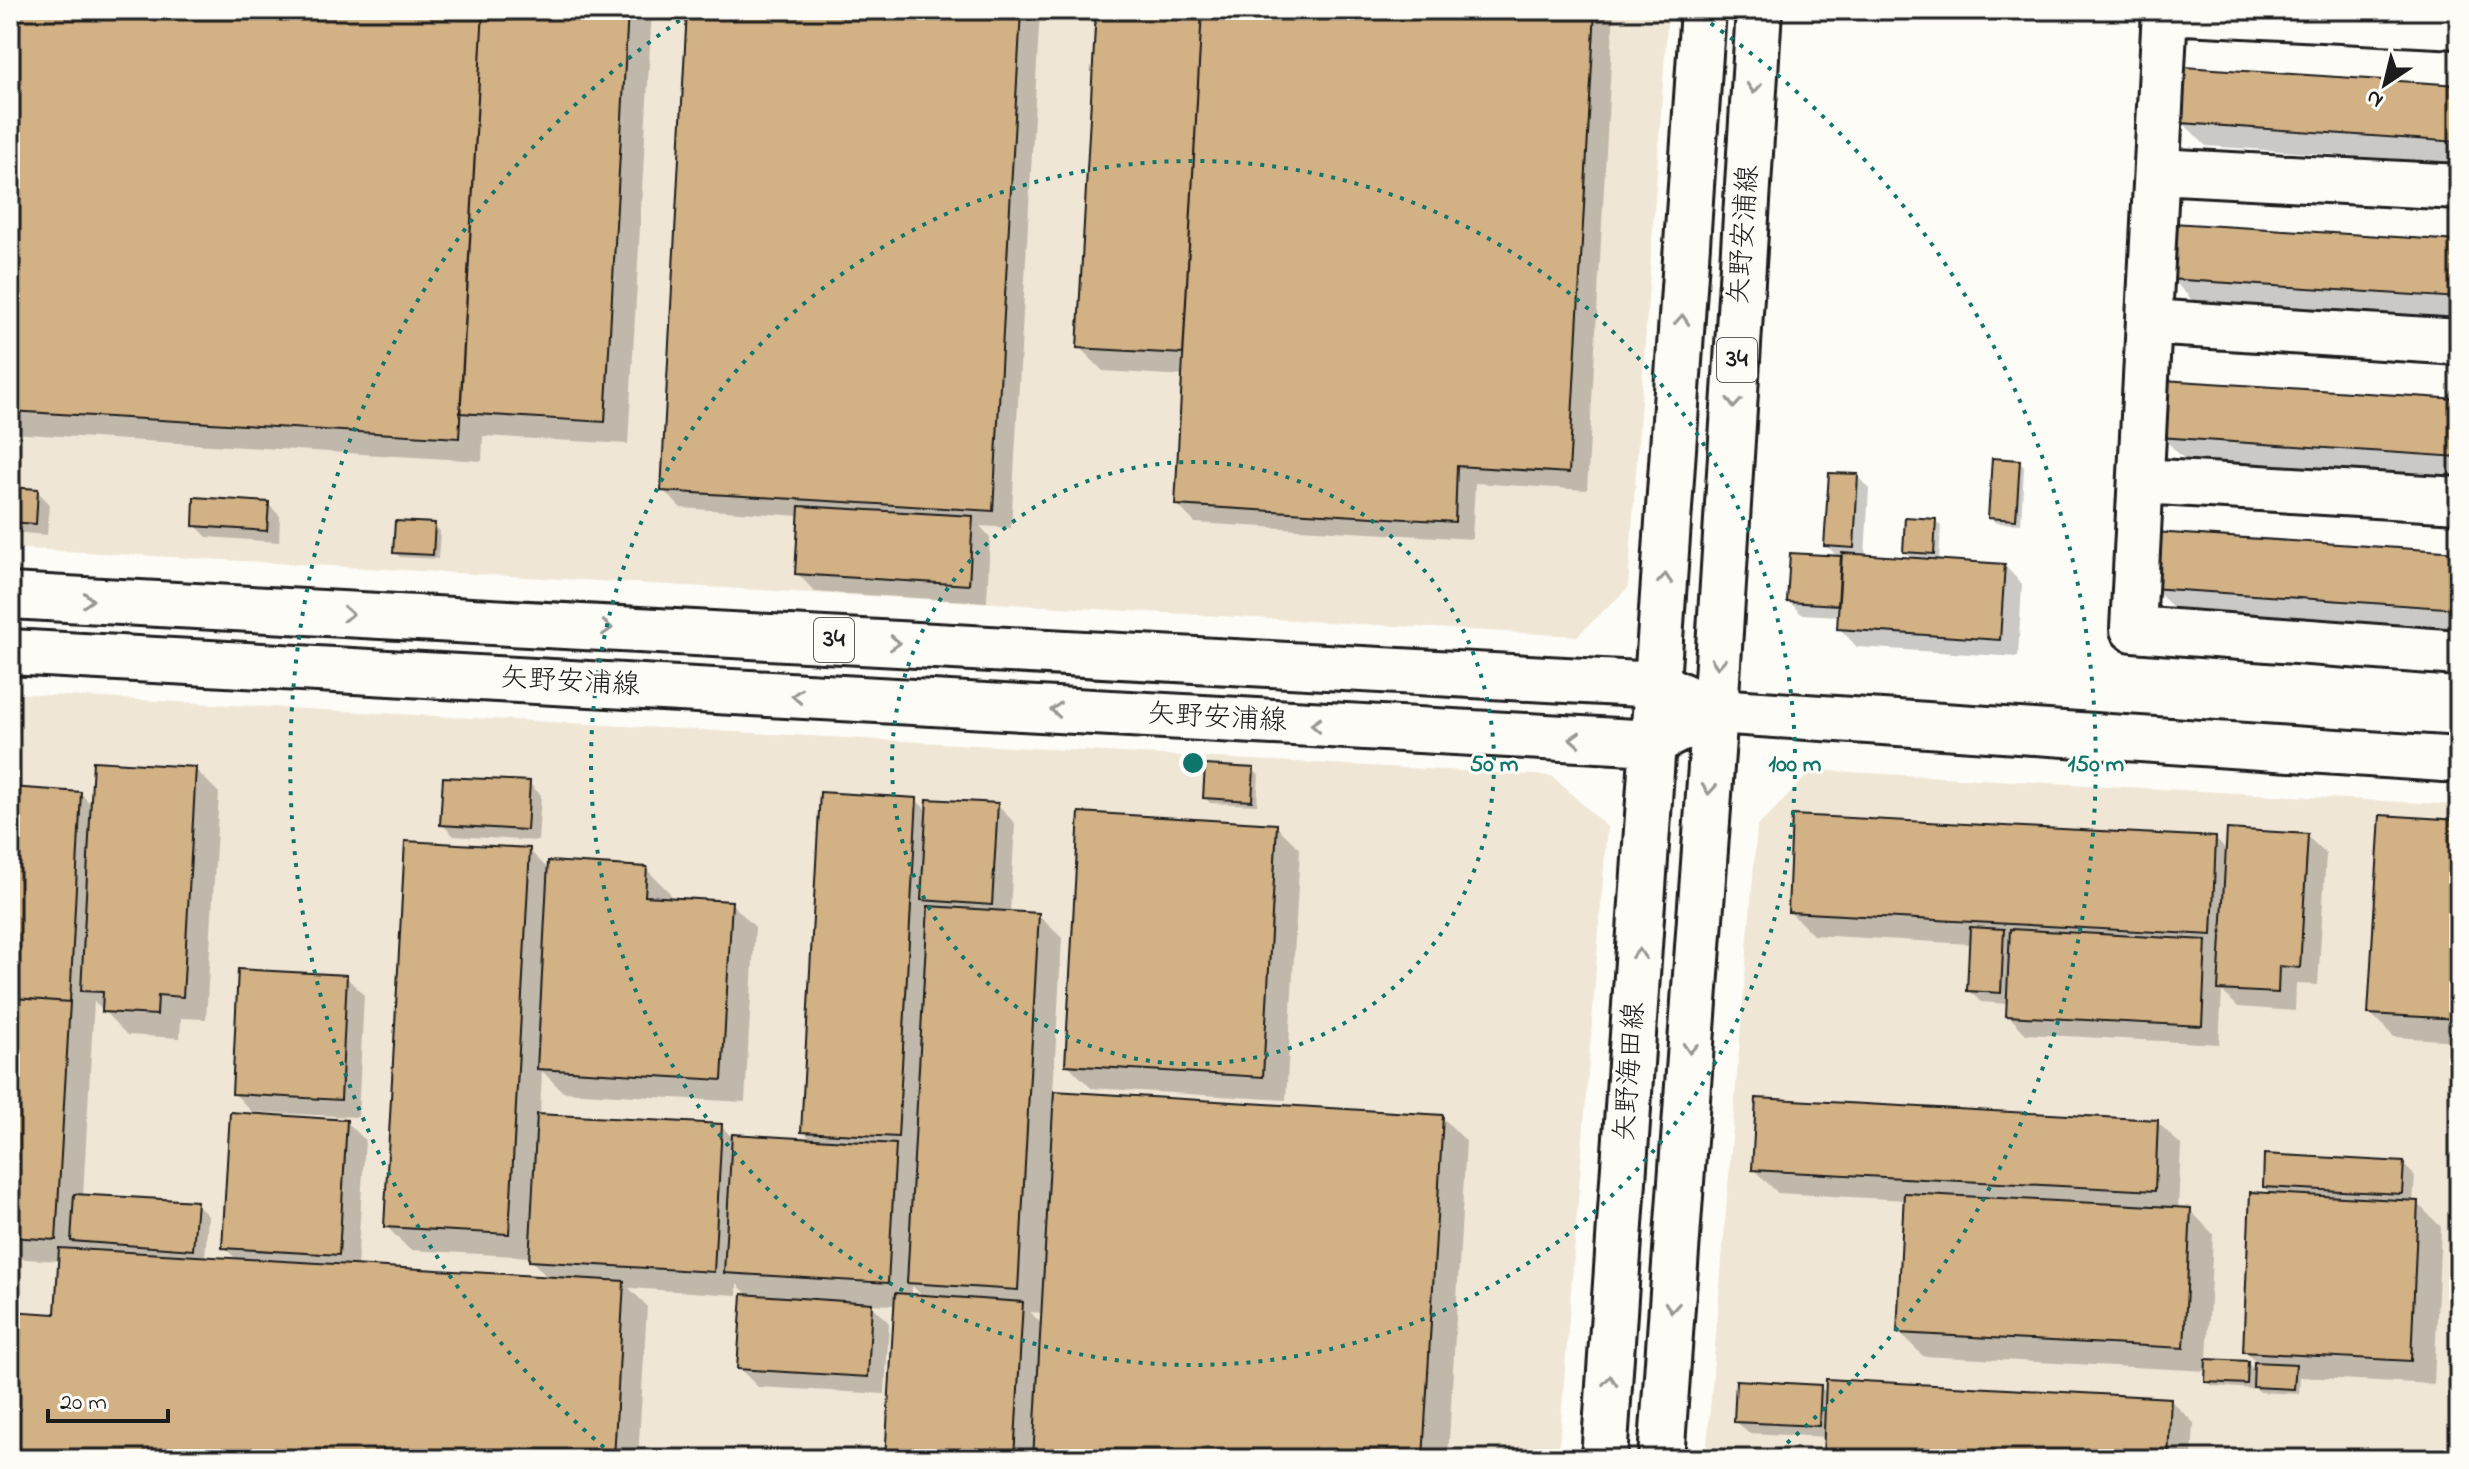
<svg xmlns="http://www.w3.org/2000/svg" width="2469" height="1469" font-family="'Indie Flower','Klee One',sans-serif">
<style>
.built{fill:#f0e6d5}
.shadow{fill:#0003;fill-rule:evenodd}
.building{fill:#d2b185;stroke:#1c1c1c;stroke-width:2}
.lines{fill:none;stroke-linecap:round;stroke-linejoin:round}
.minor-casing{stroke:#1c1c1c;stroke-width:50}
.major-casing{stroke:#1c1c1c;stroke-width:50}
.minor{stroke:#fdfcf7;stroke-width:44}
.major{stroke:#fdfcf7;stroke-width:44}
.oneway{stroke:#989794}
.ring{fill:none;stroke:#0f766e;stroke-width:4;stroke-dasharray:4 8}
.labels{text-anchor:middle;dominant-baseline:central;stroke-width:6;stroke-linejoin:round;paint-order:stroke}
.shield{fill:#fdfcf7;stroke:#605f5e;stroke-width:2}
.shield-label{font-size:26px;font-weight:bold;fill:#1c1c1c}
.street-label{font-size:28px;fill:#1c1c1c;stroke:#fdfcf7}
.centre{fill:#0f766e;stroke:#fdfcf7;stroke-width:4}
.ring-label{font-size:24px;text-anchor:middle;font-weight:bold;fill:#0f766e;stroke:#fdfcf7;stroke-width:6;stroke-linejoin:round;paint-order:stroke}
</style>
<rect width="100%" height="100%" fill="#fdfcf7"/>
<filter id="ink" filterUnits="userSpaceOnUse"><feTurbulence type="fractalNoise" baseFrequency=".0125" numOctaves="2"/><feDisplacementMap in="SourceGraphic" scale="16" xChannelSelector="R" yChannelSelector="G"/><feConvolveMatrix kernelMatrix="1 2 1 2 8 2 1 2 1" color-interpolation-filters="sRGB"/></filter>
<g filter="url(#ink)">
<!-- built -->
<path class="built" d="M10,10H1668L1628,588L1577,636L10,548Z
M10,693L1552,776L1607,827L1558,1459H10Z
M1813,770L2459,805V1459H1706L1757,827Z"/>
<!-- shadow -->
<path class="shadow" d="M10,10H652L628,444L483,436L482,461L10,433Z
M689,10H1040L1011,528L980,526L990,537L987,602L815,592L797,573L800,516L681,508L663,490Z
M1098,10H1614L1587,490L1475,483L1472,539L1195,523L1177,504L1184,376L1103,371L1079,347Z
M2459,87V163L2206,146L2183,123Z
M2459,243V319L2194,302L2171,278Z
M2459,401V478L2185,460L2161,436Z
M2019,462L2024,467L2021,524L1996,523L1990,517Z
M1857,476L1869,488L1865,556L1914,559L1905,551L1935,521L1941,526L1939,561L2004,565L2022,584L2018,657L1857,647L1839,628L1840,616L1801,614L1789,601L1839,558L1826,545Z
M10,489L37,491L49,503L47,535L10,532Z
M268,504L280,516L279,542L207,537L195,525Z
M434,525L440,531L438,559L400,557L395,552Z
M2459,554V630L2177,611L2153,588Z
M195,769L219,793L206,1019L181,1018L180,1038L127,1035L94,1001L83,1196L196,1203L208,1216L205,1258L237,1260L224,1247L346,1121L365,1140L357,1267L548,1278L531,1260V1257L410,1250L386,1226L529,850L550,871L646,869L670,893L669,900L731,903L755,927L745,1102L563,1092L542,1071L540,1116L721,1126L734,1139L813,1141L803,1131L916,800L928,811L997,805L1015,823L1010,913L1038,915L1062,938L1053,1093L1442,1117L1466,1141L1448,1459H887L896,1305L870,1304L889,1323L885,1394L758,1387L739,1368L750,1297L737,1284V1295L629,1288L647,1306L638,1459H10V1313L57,1316L60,1261L10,1258V789L81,794L92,805ZM912,1286L924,1297L912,1296ZM1030,1312L1043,1313V1325Z
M1253,770L1259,775L1257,805L1210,803L1205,797Z
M529,783L541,795L538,841L454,836L442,824Z
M2459,822V1041L2394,1037L2370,1013Z
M1276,826L1300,849L1286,1100L1091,1088L1067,1064Z
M2307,836L2326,854L2318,985L2296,984L2295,1011L2238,1007L2222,991L2219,1044L2026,1034L2008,1015V1004L1981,1002L1969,990L1971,944L1813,935L1790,912L2215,839L2228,851Z
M346,977L364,995L358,1117L252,1112L234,1093Z
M2157,1122L2181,1145L2178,1210H2190L2213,1234L2207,1361L2247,1363L2255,1371L2256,1362L2245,1352L2273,1195L2265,1187L2403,1164L2415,1176L2413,1203H2417L2441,1227L2434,1384L2300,1377L2299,1394L2260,1392L2252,1384V1389L2213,1386L2207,1381L2208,1371L1923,1356L1899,1332L1905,1200L1778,1193L1754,1170Z
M1820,1387L1828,1394L2170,1400L2194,1423L2192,1459H1825L1826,1437L1748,1433L1736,1421Z"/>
<!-- building -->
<path class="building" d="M10,10H483L459,438L10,411Z
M483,10H628L605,422L460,413Z
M687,10H1021L993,511L661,491Z
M1096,10H1202L1183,354L1077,348Z
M1202,10H1595L1569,473L1457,466L1455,522L1175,505Z
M2184,67L2459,85V142L2181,123Z
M2172,223L2459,241V298L2168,279Z
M2163,380L2459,399V457L2159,437Z
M1992,458L2020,460L2016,520L1988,518Z
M1829,473L1858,474L1854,548L1824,546Z
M10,487L38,489L36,524L10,522Z
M194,497L269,502L267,531L193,526Z
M799,506L973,516L969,585L795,574Z
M1905,517L1936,519L1934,554L1903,552Z
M395,521L435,523L433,555L393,553Z
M2154,532L2459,552V609L2151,588Z
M1790,553L1841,556L1838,605L1787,602Z
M1842,553L2005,564L2000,640L1837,629Z
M93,761L196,767L183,997L158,995L157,1015L102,1012L103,992L81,991Z
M1205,765L1254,768L1252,801L1203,798Z
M443,777L530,781L527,830L440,825Z
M10,787L81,792L70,1002L14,998L17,949H10Z
M820,792L917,798L898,1137L801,1132Z
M927,799L998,803L992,905L921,900Z
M1079,812L1277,824L1263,1077L1065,1065Z
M1792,815L2216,837L2212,935L1788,912Z
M2380,815L2459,820V1019L2368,1014Z
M2227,829L2308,834L2300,968L2279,966L2278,993L2218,990Z
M405,841L530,848L509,1234L384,1227Z
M548,861L647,867L645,896L732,901L722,1080L537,1069Z
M928,906L1039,913L1018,1290L907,1283Z
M1970,927L2004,929L2001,993L1967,991Z
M2010,929L2206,940L2202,1026L2006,1016Z
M10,949H17L14,998L70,1002L56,1240L10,1237Z
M238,969L347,975L341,1100L232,1094Z
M1054,1091L1443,1115L1423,1459H1033Z
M1756,1098L2158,1120L2155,1191L1752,1170Z
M230,1112L347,1120L339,1255L222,1248Z
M537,1114L722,1124L714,1272L529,1261Z
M732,1134L896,1144L888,1283L724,1273Z
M2264,1154L2404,1162L2402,1194L2263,1187Z
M2250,1192L2418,1201L2411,1361L2243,1352Z
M1904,1193L2191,1208L2184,1348L1897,1333Z
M74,1194L197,1201L193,1250L71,1241Z
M59,1248L624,1281L614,1459H10V1311L55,1314Z
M895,1293L1023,1302L1014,1459H885Z
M742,1294L872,1303L868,1377L737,1369Z
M2206,1359L2248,1361L2247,1384L2205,1382Z
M2254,1362L2296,1364L2294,1389L2253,1387Z
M1826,1379L2171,1398L2168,1459H1823Z
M1736,1380L1821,1385L1819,1426L1734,1422Z"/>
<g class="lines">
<defs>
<path id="minor" d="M2165,10L2133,629L2459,653
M2165,11L2459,26
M2157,171L2459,187
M2149,322L2459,342
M2141,481L2459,500
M1658,685L1715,711L2459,760"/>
<path id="major" d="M10,596L1658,685
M10,652L1653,743L1715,711
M1604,1459L1703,10
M1661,1459L1715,711L1759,10"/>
</defs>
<!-- minor casing -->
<use href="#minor" class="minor-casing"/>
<!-- major casing -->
<use href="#major" class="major-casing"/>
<!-- minor -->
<use href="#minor" class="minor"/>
<!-- major -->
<use href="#major" class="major"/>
</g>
<!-- one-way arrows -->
<defs><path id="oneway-chevron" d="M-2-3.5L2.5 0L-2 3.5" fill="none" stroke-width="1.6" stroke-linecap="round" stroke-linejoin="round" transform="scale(2)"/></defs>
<g class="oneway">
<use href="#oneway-chevron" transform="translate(1754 88) rotate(94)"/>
<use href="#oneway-chevron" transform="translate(1682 320) rotate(-86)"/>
<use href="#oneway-chevron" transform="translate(1734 403) rotate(94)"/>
<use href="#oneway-chevron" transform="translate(1665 579) rotate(-86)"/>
<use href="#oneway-chevron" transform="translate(88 600) rotate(3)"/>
<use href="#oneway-chevron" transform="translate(348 614) rotate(3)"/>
<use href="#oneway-chevron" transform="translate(607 628) rotate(3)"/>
<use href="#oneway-chevron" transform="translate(895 643) rotate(3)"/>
<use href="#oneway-chevron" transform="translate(1718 663) rotate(94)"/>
<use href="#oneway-chevron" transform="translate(797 696) rotate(-177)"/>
<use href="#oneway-chevron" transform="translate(1056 710) rotate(-177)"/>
<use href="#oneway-chevron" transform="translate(1316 725) rotate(-177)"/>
<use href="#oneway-chevron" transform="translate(1575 739) rotate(-177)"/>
<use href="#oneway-chevron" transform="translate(1709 789) rotate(94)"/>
<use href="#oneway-chevron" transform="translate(1639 954) rotate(-86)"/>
<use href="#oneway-chevron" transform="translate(1690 1048) rotate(94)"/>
<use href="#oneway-chevron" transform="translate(1672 1307) rotate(94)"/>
<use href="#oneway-chevron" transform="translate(1610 1381) rotate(-86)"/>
</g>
</g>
<!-- distance rings -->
<g class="ring">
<circle cx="1193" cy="763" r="301"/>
<circle cx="1193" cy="763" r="602"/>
<path d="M613 1455A903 903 0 0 1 695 10M1691 10A903 903 0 0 1 1773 1455"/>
</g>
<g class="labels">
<!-- shield labels -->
<g class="shield">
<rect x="1717" y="338" width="40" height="44" rx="6"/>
<rect x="814" y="618" width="40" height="44" rx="6"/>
</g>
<g class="shield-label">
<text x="1737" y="360">34</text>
<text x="834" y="640">34</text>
</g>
<!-- street labels -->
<g class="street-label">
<text transform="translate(1745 235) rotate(-86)">矢野安浦線</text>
<text transform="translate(570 683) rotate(3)">矢野安浦線</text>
<text transform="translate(1217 719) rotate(3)">矢野安浦線</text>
<text transform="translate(1631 1072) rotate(-86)">矢野海田線</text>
</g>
</g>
<circle cx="1193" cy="763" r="12" class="centre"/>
<g class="ring-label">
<text x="1494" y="771">50 m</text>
<text x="1795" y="771">100 m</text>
<text x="2096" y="771">150 m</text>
</g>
<!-- margin -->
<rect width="2469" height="1469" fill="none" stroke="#fdfcf7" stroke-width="40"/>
<rect x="20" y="20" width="2429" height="1429" fill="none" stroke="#1c1c1c" stroke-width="3" filter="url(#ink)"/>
<!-- north arrow -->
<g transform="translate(2385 84) rotate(215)" stroke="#fdfcf7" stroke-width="6" paint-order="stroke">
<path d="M0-6L14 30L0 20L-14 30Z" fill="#1c1c1c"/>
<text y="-12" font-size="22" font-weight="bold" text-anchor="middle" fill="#1c1c1c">N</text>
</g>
<!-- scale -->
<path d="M48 1409v12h120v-12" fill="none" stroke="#1c1c1c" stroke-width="4"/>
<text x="60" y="1409" font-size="24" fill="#1c1c1c" stroke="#fdfcf7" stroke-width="6" paint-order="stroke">20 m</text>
</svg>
